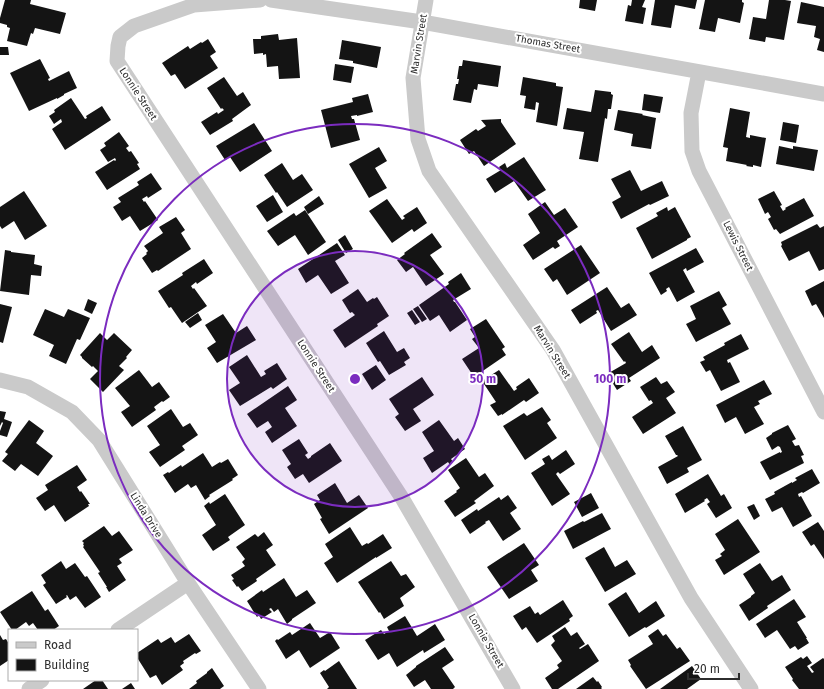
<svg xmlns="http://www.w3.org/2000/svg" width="824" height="689" font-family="'Fira Sans',sans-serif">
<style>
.building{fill:#141414}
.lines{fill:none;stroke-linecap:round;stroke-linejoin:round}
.minor{stroke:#cacaca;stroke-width:15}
.ring{fill:none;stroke:#7b2cbf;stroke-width:2}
.labels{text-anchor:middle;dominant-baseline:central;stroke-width:4;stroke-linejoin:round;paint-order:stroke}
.street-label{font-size:10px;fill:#2d2d2d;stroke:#fff}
.centre{fill:#7b2cbf;stroke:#fff;stroke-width:2}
.ring-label{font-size:12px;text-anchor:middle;font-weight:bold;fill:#7b2cbf;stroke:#fff;stroke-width:4;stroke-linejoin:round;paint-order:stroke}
</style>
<rect width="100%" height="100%" fill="#fff"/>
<!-- building -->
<path class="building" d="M5,0H31L30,4L66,13L60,34L35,28L33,34L31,33L27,46L7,41L10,28L7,27V25L0,23V18Z
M580,0H597L595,11L579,8Z
M632,0H645L642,7L646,8L643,24L625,21L628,5L631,6Z
M655,0H697L695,9L675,5L671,28L651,25Z
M705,0H742V2L744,3L740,23L718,18L715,32L699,29Z
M769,0H785L791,1L784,40L766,37L765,42L749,39L753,17L766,19Z
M801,2L824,7V52L817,50L820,39L814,37L816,26L797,23Z
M278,34L279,40L297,38L300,78L279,79L278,66L267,67L266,54L263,55V53L254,54L253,39H261V36Z
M208,39L216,52L210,56L218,68L185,89L175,74L171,76L162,63L188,46L190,49L201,42L202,43Z
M342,40L381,47L377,68L353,63V61L339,59Z
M0,47H8L9,55H0Z
M40,59L50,78L48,79L49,81L69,71L77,88L64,94V95L57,99V98L29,111L10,73Z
M463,60L501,66L498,87L478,84L477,90L474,89L471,103L453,100L456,84H458L459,79H457L459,66H462Z
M335,64L354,67L351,83L333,80Z
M224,77L237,96L243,92L251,105L232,119L233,121L210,135L201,122L217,112L218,114L224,110L222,108L221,109L207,88Z
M523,77L556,83V86L563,87L557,126L536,122L539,103L536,102L535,110L524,108L526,96L520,95Z
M595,90L611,92V94L613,95L611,109H608L607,119L605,118L598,162L579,159L584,132L563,129L567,108L591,112Z
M368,94L373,112L357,116V115L351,116L352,119H354L360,140L331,148L321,110L353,102L352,98Z
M644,94L663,97L660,113L642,110Z
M71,98L85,119L87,118L86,116L102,106L111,120L65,150L52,129L62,122L61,119L54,124L49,116L55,112L54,110Z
M730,108L750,112L746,137L750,138V135L766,138L761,167L753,165V167L746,166L747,165L726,161L728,148L723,147Z
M618,110L643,114L642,115L656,118L651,149L631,146L633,134L614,130Z
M501,119V122L516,144L484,166L474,151L469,154L460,140L476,129L478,131L486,126L481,120Z
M783,122L799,125L796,143L780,140Z
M254,123L272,151L240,172L230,157L225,160L216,146Z
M119,132L129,146L126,148L129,152L131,151L139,163L137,164L140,169L107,190L95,172L114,160L115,161L116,160L115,158L108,162L100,150L106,146L104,143Z
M779,146L793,149V146L818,150L814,171L776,164Z
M379,147L387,161L375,168L387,188L369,198L349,164Z
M524,157L546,190L528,201L514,181L495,193L486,179L501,170L499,167L505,163L507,168Z
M282,163L293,180L302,174L313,190L287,207L277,192L276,193L264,175Z
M630,170L641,191L662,181L669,196L650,205L649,204L621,219L612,202L621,197L611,179Z
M151,173L162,189L148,198L147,196L142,199L144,202L145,201L158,220L140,231L130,216L122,221L113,207L121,202L118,198L139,185L137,182Z
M24,191L47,226L25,240L14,221L2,229L0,226V207Z
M774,191L782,205L780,206L783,211L786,209L785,208L804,198L814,216L780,234L776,229L774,230L768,219L771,217L768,212L765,214L758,199Z
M273,195L283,212L267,222L256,206Z
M319,196L324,204L308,214L304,207Z
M387,199L402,220L405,218L403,216L417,207L427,223L414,232L412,229L392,243L369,211Z
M545,202L554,215L565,208L578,227L557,241L560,246L555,249L553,247L533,260L523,245L540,233L528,214Z
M667,207L668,211L675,207L691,237L687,239V240L652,259L636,228L658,216L656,213Z
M305,210L326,242L308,255L295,235L278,246L267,231L294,213L296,216Z
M176,217L185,230L181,233L191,249L158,271L157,270L152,273L142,258L147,254L146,253L148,251L144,246L163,233L159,227Z
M817,224L820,228L824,226V269L819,271L809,251L789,261L781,246L782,245L781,242Z
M432,233L442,247L430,255L444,274L426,286L413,267L406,272L397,260L405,254L404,253Z
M345,235L353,249L346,253L338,240Z
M337,243L345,255L335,261L349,283L331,294L318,275L306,283L298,269Z
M581,245L600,273L567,295L557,279L553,282L544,269Z
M696,248L704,262L687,271L686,268L683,270L695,292L677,302L669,287L666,289L667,291L661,295L649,273Z
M5,250L11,251V252L35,255L34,264L42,266L41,276L31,275L29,295L0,291Z
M204,259L213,273L197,284L196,282L191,286L193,289L194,288L207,306L182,323L171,307L169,308L158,291L183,275L182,273Z
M461,273L471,289L453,300L454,302H455L467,320L450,332L439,315L430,321L419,305L449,284L448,282Z
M824,281V318L816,304L812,306L805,291Z
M607,287L621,308L629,303L637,315L611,331L598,310L596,311L597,313L580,324L571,310Z
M358,289L367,302L373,298L374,299L377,297L389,316L377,324L378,326L345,348L333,330L355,315L352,312L350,313L342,300Z
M719,291L727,305L722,308L731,324L696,342L686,324L696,319L690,306Z
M88,299L97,303L92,314L84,310Z
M0,304L12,307L3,343L0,342Z
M418,306L427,319L422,322L413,309Z
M45,309L64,317L68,309L90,318L80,340L77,339L66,364L49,356L54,345L33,335Z
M412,310L420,322L415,325L407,313Z
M198,313L202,320L190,328L185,322Z
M223,314L236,333L247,326L256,340L217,363L207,348L216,342L205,325Z
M486,319L505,347L502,349L506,355L474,377L462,359L479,348L472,339L475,337L470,329Z
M384,331L397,352L404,348L410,358L404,362L406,365L389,375L380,361L378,362L366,343Z
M629,332L642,352L652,345L660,358L629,378L631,381L617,390L607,374L626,363L625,361L624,362L611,344Z
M100,333L107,340L114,333L132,350L126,357L127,358L119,366L124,370L103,392L90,379L98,371L93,366L92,367L82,358V357L80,355Z
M741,334L749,349L727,360L728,363L730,362L740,382L721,391L710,370L706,372L700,362L705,360L703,357L725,345L724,343Z
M247,355L261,377L266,374L264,371L277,363L287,379L273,389L271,387L240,406L229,390L240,383L229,367Z
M376,365L386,380L372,390L362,374Z
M139,370L152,387L159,382L170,397L163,402L162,401L154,407L156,410L132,427L121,412L130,406L115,388Z
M499,370L514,391L517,389L516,387L529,378L539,393L526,402L524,400L502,415V414L498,416L490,405L496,402L482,381Z
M422,377L434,395L413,409L421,421L405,431L395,417L399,414L389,399Z
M656,377L661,384L667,381L675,392L666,398L676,413L643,434L632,417L653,403L651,400L649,401L640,387Z
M764,380L772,394L758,401L760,404L754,407L764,424L745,434L736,417L725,423L716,405Z
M288,386L297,400L285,408L297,426L272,443L265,432L272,427L268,421L257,428L247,414Z
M542,407L551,420L547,423L557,438L525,460L503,426L524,413L527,416Z
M171,409L183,427L190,423L198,435L182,446L185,450L160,467L149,452L160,445L147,426Z
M0,411L6,412L4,419L12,422L7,437L0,435V431L3,423L2,422L0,426Z
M29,420L44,431L36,443L53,456L38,476L21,464L15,471L2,461L8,454L5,452Z
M439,420L454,441L458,438L465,449L451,459L453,462L450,465L448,462L432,473L423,458L434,451L422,432Z
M788,425L796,439L792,441L795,446L799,445L804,455L801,456L804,463L770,480L760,462L780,452V453L782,452L780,447L778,446L772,450L766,438L772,434V433Z
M683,426L702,460L687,468L689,472L667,484L658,467L678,456L677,455H676L665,436Z
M299,439L308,453L305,455L308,459L311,457V456L330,443L342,461L309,483L303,474L295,479L287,467L291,464L282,450Z
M566,450L575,464L560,474L558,472L556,474L570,494L552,506L531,473L545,464L542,459L549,455L552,460Z
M203,453L212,467L220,462L221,463L228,459L238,475L232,479L233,480L209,495L210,496L205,500L196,485L191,488L188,484L175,493L163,475L168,472L169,473L181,465L182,467Z
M466,458L479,477L485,473L494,486L474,501L476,503L455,517L444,501L457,492L456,491L460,488L448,470Z
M77,465L87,480L77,487L80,492L81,491L90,504H88L89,506L65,522L54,505L45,511L36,498L48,490L45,485Z
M812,469L820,483L803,493L802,492L798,494L799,497L801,496L812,516L793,527L782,507L772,512L765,499L775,494L774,492L792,482V483L797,480L795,478Z
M708,474L721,496L724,494L732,508L716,518L707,504L710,502L707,498L704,500L705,501L685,513L675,494Z
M335,483L347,503L359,495L368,508L329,534L320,519L322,518L314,504L320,500L317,495Z
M591,493L599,508L582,517L574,502Z
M225,494L245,525L228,537L230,540L213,551L202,535L216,525L204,506L209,502L210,504Z
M508,495L517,508L510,513L521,529L503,541L489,520L485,522L486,523L470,534L461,520L477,509L478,511L499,497L501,500Z
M754,504L760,516L754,520L747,507Z
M602,513L611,529L573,549L564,531L583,521L584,522Z
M738,519L760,552L724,575L715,560L722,556L720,554L725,550L715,534Z
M818,522L824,531V559L814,544L811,546L802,532Z
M104,526L112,536L119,531L133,550L119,559L122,563L117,566L126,580L109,592L106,587H107L98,573L100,572L83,547L84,546L83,544L84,543L82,541Z
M350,527L362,546L367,543L368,544L383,534L392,548L376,558V557L337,583L324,563L333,557L325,544Z
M264,532L273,545L266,550L276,565L256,579L257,581L242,591L238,586L237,587L232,580L234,579L231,575L245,566L242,562L245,559L236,547L255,534L258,537Z
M524,543L539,565L531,570L538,581L509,599L487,567Z
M604,547L615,567L627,560L636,574L605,592L585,558Z
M61,561L66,569L75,563L85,577L87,576L101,597L85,608L76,596L70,600L67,595L66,596L67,597L56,604L43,585L46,583L41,575Z
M391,561L401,576L406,574L415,587L400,598L404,606L384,619L380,612L379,613L358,582Z
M760,563L772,581L782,575L791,590L767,606L768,608L749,621L739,605L751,597V596L755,593L743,574Z
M284,578L296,597L307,590L316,603L292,619V620L287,624L278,609L274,612L271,608L269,609L272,612L261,619L259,615L257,617L247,601L262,590L263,592Z
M32,591L45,611L48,609L59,626L53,630H38L33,623L29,626L26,622L15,630H12L0,612Z
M626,592L639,613L656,601L665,616L646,628L645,627L629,637L608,604Z
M794,599L806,617L797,622L807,638H806L809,643L798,650L795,646L790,649L777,630L765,638L756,624Z
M563,600L573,616L569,619L570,621L537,643L526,627L522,630L513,616L530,606L535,614L538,612L540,615Z
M405,616L417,636L435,624L445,640L424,653L423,650L397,667L389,653L378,660L365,640L381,630L384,634L389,631L387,627Z
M310,623L320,638L330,632L340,648L310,668L299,650L286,659L275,641L277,639L278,640L290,632L292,635Z
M565,627L571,636L577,632L585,644L579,648L580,649L588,644L599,661L558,689H552L545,678L559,668L557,665L562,661L551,645L555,641L552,636Z
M658,629L663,636L666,634L677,649L680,647L690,661L646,689L630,666L631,665L628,660L653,644L648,636Z
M189,634L201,651L196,654L195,653L183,661L184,663L180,666L183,670L162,685L156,675L150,678L138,659L137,660V653L158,639L161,643L171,637L175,643Z
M0,635L3,640L6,639L9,644V660L0,666Z
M445,647L454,660L442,668L455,687L453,689H431L425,680L414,687L406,675L416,667V666Z
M807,656L812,663L807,666L812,673L814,672L810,667L823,658L824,659V689H799L792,680L793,679L785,667L801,657L803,659Z
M339,661L357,689H327L329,687L320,673L324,670L325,671Z
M692,666L701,679L687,689H660Z
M212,668L224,686L220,689H189L197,683L196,681L207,673V672Z
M593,677L597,682L598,681L602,687L601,688L602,689H576Z
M96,680H102L108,689H83Z
M131,683L135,689H122Z"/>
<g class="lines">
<!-- minor -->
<path class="minor" d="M260,0L194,5L134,26L120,37L118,46L117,61L402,498L513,689
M271,0L422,22L824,94
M426,0L413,78L418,139L429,171L553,350L691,598L751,689
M699,72L691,113L692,151L699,171L824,412
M0,380L28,387L72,412L99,440L188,583L259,689
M118,630L188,583
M29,689L42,680"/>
</g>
<!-- distance rings -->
<circle cx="355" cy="379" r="128" fill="#7b2cbf" fill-opacity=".12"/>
<g class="ring">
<circle cx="355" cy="379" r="128"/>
<circle cx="355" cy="379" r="255"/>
</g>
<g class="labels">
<!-- street labels -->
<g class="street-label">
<text transform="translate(419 44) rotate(-81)">Marvin Street</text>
<text transform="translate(548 44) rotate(10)">Thomas Street</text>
<text transform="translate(138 94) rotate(57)">Lonnie Street</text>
<text transform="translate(738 246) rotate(63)">Lewis Street</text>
<text transform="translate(552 352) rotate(58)">Marvin Street</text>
<text transform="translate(316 366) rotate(57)">Lonnie Street</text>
<text transform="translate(146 515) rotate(58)">Linda Drive</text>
<text transform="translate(486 641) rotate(60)">Lonnie Street</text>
</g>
</g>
<circle cx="355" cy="379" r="6" class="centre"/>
<g class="ring-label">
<text x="483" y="383">50 m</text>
<text x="610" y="383">100 m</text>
</g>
<!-- legend -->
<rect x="8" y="629" width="130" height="52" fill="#ffffff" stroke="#ababab"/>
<rect x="16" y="642" width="20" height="6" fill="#cacaca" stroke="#ababab"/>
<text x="44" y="649" font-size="12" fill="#2d2d2d">Road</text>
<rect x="16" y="659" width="20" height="12" fill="#141414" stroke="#ababab"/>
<text x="44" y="669" font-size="12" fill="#2d2d2d">Building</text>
<!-- scale -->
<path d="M688 673v6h51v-6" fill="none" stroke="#2d2d2d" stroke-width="2"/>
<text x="694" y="673" font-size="12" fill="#2d2d2d" stroke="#ffffff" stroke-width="3" paint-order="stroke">20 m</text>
</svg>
